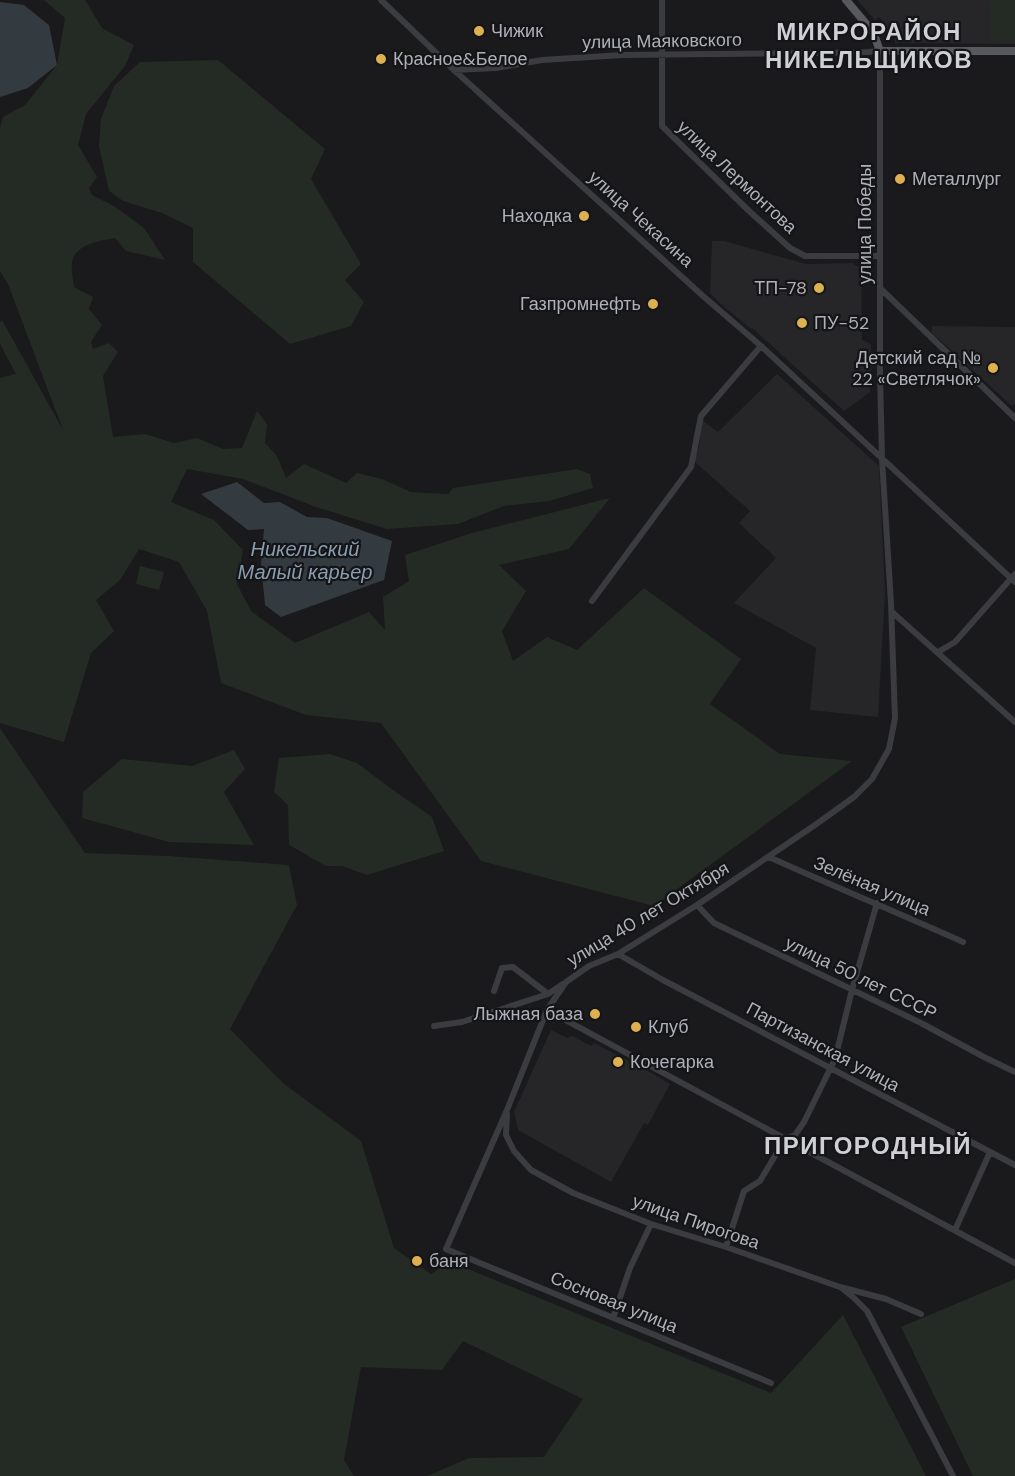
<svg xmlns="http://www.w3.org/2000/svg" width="1015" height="1476" font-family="'DM Sans',sans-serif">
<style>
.built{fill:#262628}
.green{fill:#242b25}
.water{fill:#333a40}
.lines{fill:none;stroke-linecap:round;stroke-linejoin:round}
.minor{stroke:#3b3c40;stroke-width:6}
.major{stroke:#57595e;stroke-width:8}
.poi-dot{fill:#ddb150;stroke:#151416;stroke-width:2}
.labels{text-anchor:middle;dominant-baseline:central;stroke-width:4.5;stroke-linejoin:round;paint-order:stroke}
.poi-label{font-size:18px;fill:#adb1b9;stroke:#151416;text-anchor:start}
.street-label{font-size:18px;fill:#adb1b9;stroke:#151416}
.water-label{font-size:20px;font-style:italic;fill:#899db0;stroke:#151416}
.district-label{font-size:24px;font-weight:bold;letter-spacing:1.5px;fill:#ced0d6;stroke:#151416}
</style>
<rect width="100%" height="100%" fill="#1a191b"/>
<!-- built -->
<path class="built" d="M857,0H1015V44L895,43V32H886L880,26L884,22L879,17L875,20Z
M712,241H724L806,264L853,263L856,266H861L862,340L871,344L870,392L844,411L752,328L751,329L722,305L710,293Z
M932,326L1015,327V404L1012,406L932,333Z
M777,374L879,466L885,592L878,717L810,710L816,648L734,603L776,558L739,523L750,511L694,461L700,441L696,429L703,421L718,432Z
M551,1030L567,1038L573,1036L591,1046L594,1043L648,1071L670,1084L648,1125L644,1123L611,1182L518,1130L514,1112Z"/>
<!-- green -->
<path class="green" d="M44,0H85L102,28L134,45L125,66L86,114L78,145L97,177L89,188L92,195L114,206L144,228L165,260L126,251L115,238C100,241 74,244 72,263C71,270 73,279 74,287L93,297L89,309L102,325L91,342L93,349L109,343L118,352L103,376L113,437L145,434L174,443L197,438L223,449L242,448L257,411L267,424L265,443L277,456L286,478L304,464L346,483L357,473L382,479L411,492L448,494L453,488L577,469L590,474L593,488L549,501L504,506L458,524L387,529L316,507L243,479L187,469L171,502L214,520L243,550L237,584L251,611L295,643L369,612L385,630L383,597L409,581L405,555L472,533L610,498L569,549L499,565L526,591L502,631L513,661L547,637L577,650L644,588L741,659L710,704L780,754L852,761L654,906L481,861L381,723L306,715L221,683L207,611L179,562L139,549L120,580L96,600L114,631L91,653L64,742L0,723V378L16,374L0,344V322L2,320L63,430L8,284L0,271V128L3,117L25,105L57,65L65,18Z
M990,0H1015V40H991Z
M218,60L325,149L311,179L361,264L345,280L364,302L351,326L290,344L193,262V228L162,213L123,201L109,191L99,146L101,119L114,86L140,62Z
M140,566L164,572L159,590L136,584Z
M0,728L85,853L168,856L289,865L297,905L230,1029L283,1083L361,1141L394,1248L431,1274L451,1262L771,1393L843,1315L926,1476H427L469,1458L544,1457L583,1399L463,1341L442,1370L361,1367L344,1460L354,1476H0Z
M234,750L245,769L224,792L254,845L169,842L82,818L83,792L122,759L192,766Z
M330,754L357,763L393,790L432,817L444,851L367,875L342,866H326L289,845L288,805L274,792L279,758Z
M1015,1279V1476H973L901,1327Z"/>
<!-- water -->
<path class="water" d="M0,2L24,5L49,25L57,65L28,88L0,97Z
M237,482L264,503L280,502L307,517L327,518L392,541L384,580L281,617L265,605L261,564L264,529L248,530L201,494Z"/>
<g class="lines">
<!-- minor -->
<path class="minor" d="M381,0L454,70L703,296L761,346L1015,582
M662,0V126L748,210L790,248L805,256H880
M454,70L496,68L542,60L623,55L813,53L868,52L880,51V374L882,459L891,603L895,718L889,749L872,779L854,797L815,825L697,905L618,954L589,966L566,982L547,1010L507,1110L446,1249L771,1383
M881,289L1015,418
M592,601L691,467L701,416L761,346
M892,612L1015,722
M938,652L955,642L1015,574
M769,857C833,886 898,913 963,942
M697,905L714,923L921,1023L984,1057L1015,1072
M618,954L663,980L1015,1165
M494,991L502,968L513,967L548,994
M547,1010L1015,1263
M434,1026L462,1022L548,994L563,984
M507,1114L506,1135L514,1151L531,1170L573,1193L651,1224L726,1247L840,1287L886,1299L921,1314
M955,1230L990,1152
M726,1247L744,1191L760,1181L785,1139L795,1135L804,1122L835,1059L852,990L877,903
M843,1289L854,1298L867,1311L953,1476
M613,1318L630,1268L651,1224"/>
<!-- major -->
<path class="major" d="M846,0L873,32L880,51H1015"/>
</g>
<!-- markers -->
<g class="poi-dot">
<circle cx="479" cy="31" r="6"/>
<circle cx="381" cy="59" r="6"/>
<circle cx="900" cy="179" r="6"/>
<circle cx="584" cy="216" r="6"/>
<circle cx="819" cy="288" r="6"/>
<circle cx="653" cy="304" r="6"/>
<circle cx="802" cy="323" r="6"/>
<circle cx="993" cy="368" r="6"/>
<circle cx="595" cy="1014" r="6"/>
<circle cx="636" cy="1027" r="6"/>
<circle cx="618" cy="1062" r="6"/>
<circle cx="417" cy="1261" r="6"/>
</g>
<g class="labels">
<!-- poi labels -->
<g class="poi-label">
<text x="491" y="31">Чижик</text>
<text x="393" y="59">Красное&amp;Белое</text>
<text x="912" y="179">Металлург</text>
<text x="572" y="216" text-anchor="end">Находка</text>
<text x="807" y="288" text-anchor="end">ТП-78</text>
<text x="641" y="304" text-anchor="end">Газпромнефть</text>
<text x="814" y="323">ПУ-52</text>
<text x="981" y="358" text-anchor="end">Детский сад №<tspan x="981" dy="21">22 «Светлячок»</tspan></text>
<text x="583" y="1014" text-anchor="end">Лыжная база</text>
<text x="648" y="1027">Клуб</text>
<text x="630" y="1062">Кочегарка</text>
<text x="429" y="1261">баня</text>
</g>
<!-- street labels -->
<g class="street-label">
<text transform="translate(662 41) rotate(-1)">улица Маяковского</text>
<text transform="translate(737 177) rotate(43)">улица Лермонтова</text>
<text transform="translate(641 219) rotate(42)">улица Чекасина</text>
<text transform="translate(865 224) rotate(-90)">улица Победы</text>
<text transform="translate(872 886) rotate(23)">Зелёная улица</text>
<text transform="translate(648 914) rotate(-31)">улица 40 лет Октября</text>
<text transform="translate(861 978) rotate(26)">улица 50 лет СССР</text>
<text transform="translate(823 1047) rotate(28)">Партизанская улица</text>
<text transform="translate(696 1222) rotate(19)">улица Пирогова</text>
<text transform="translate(614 1302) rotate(22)">Сосновая улица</text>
</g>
<!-- water labels -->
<g class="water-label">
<text x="305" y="549">Никельский<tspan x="305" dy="23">Малый карьер</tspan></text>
</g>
<!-- district labels -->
<g class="district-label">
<text x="869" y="31">МИКРОРАЙОН<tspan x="869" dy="28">НИКЕЛЬЩИКОВ</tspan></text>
<text x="868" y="1145">ПРИГОРОДНЫЙ</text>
</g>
</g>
</svg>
